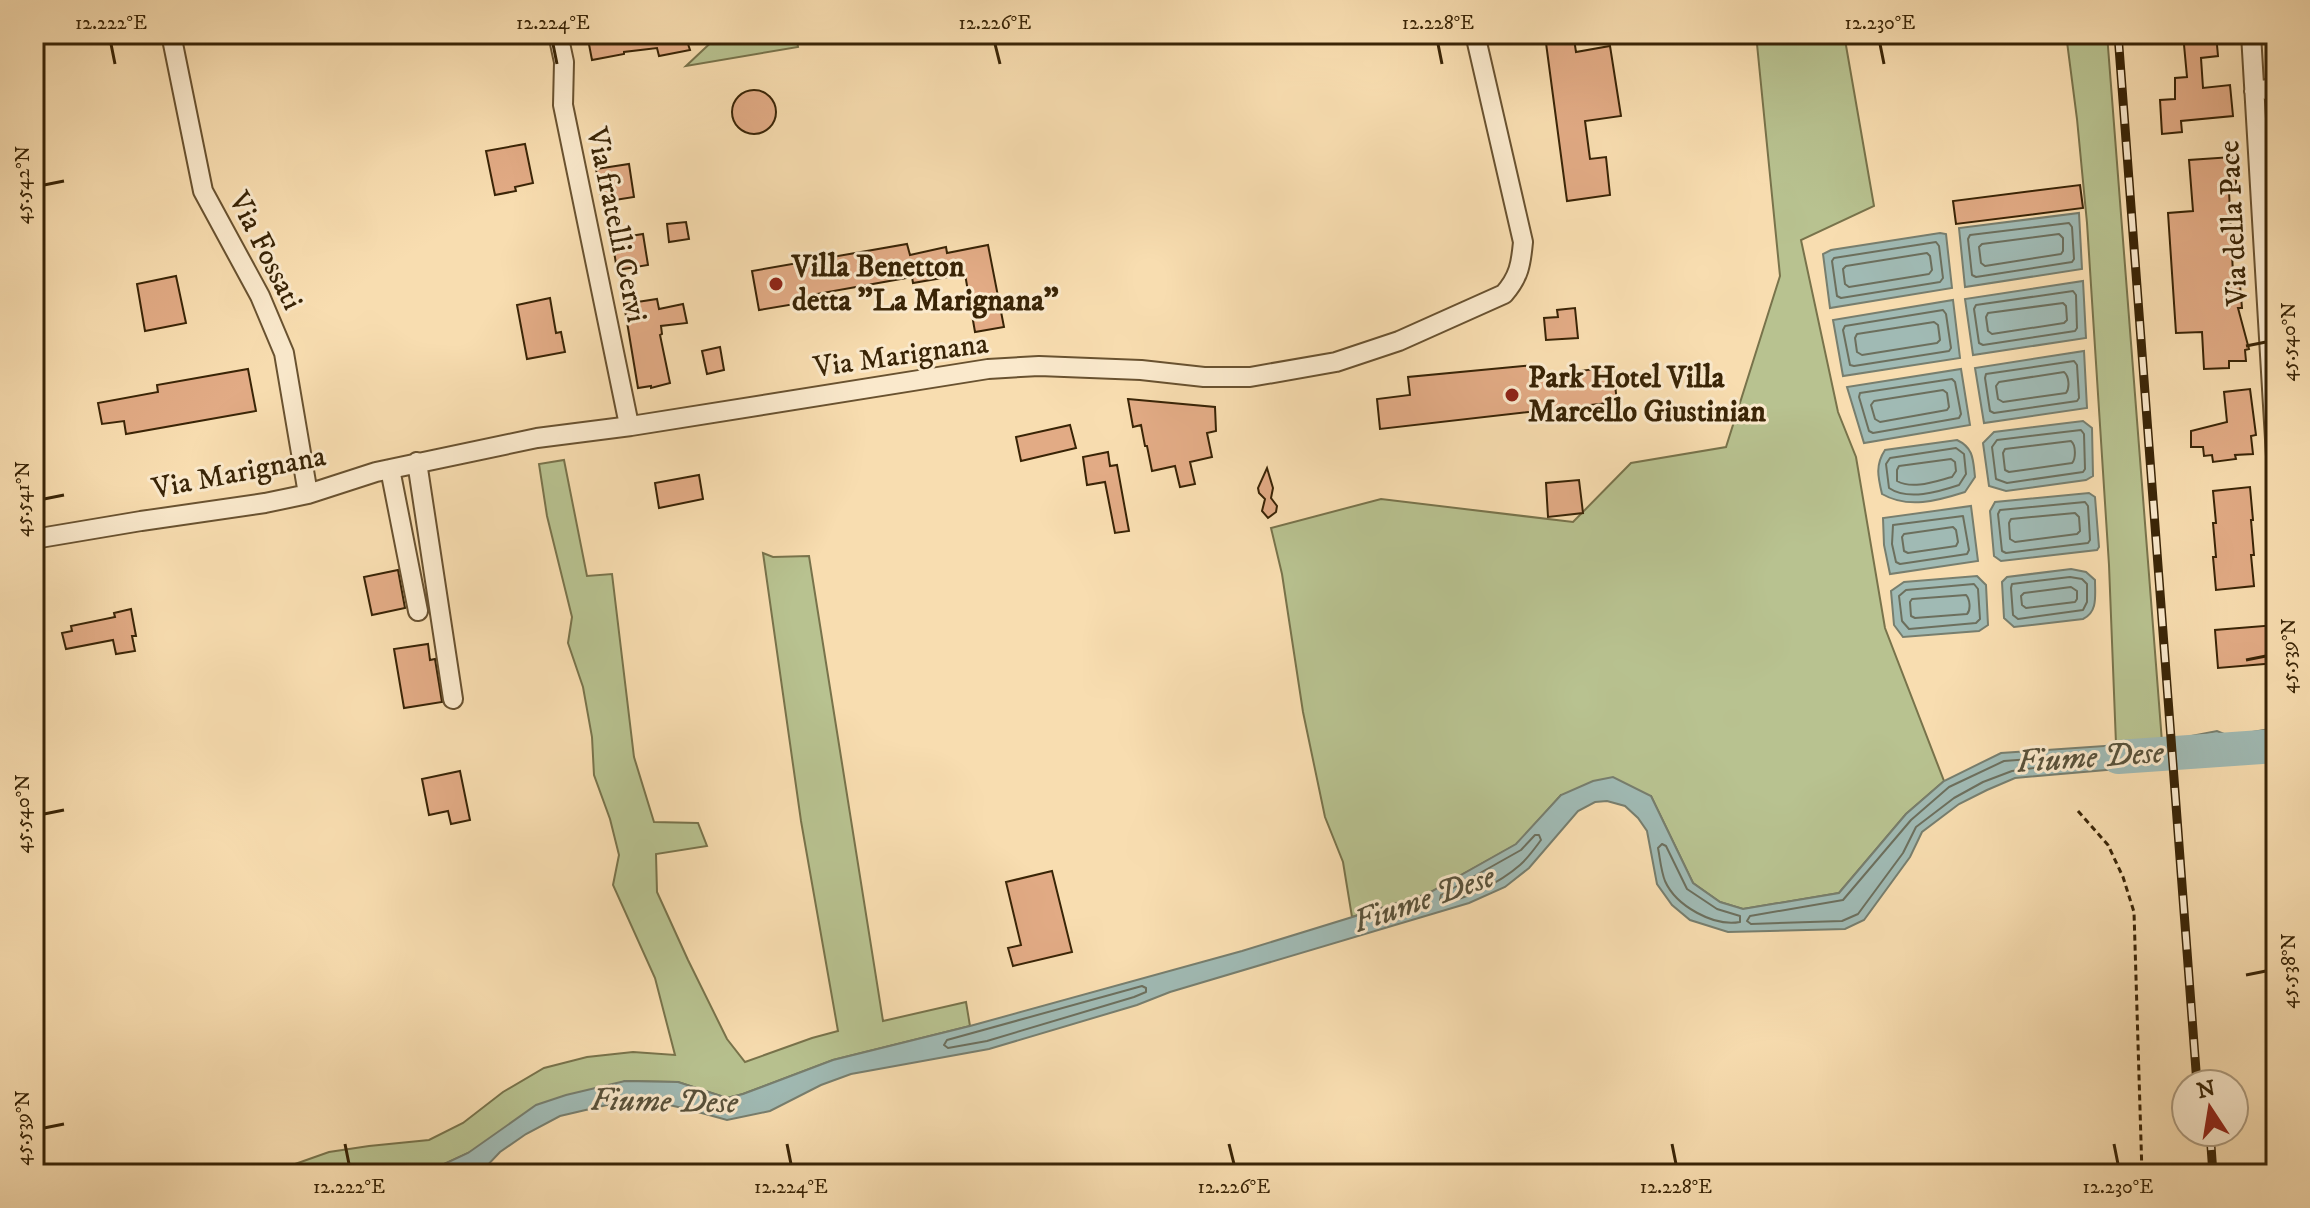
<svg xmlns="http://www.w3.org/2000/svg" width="2310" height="1208" font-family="'IM FELL DW Pica',serif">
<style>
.green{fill:#b8c290;stroke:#78734b;stroke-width:2}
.water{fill:#a0bab4;stroke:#777e6e;stroke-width:2}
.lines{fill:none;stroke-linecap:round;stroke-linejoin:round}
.shore{stroke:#6c6f5d;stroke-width:2}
.river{stroke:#a0bab4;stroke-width:34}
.building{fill:#e2ab85;stroke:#392406;stroke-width:2}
.minor-casing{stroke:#695230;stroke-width:22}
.path{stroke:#392406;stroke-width:3;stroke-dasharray:6 4;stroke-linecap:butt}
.minor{stroke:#fae9cc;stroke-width:18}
.rail-casing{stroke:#392406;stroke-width:9}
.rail{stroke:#fae9cc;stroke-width:6;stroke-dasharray:18;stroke-linecap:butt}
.ticks{fill:none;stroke:#392406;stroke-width:3}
.poi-dot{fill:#8f2418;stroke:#fae9cc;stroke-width:3}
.labels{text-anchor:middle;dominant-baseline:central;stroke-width:6;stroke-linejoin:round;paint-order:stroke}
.street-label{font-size:30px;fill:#392406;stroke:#fae9cc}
.poi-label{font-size:30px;font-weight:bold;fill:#392406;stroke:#fae9cc;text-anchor:start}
.water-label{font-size:32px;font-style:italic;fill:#58513a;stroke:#fae9cc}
.neatline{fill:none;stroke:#392406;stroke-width:3}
.ticks-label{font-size:20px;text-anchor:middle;fill:#392406}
</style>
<rect width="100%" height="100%" fill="#f8ddb0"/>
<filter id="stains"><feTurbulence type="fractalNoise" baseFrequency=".0025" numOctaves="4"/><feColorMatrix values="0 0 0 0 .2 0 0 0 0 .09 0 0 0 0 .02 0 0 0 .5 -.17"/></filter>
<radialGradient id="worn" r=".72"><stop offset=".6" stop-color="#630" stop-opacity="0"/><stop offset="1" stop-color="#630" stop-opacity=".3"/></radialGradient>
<!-- green -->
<path class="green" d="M720,34H796L798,47L686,66Z
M1756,34H1844L1874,206L1801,240L1838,412L1856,457L1885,628L1944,781L1906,814L1839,893L1743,909L1720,902L1693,883L1651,796L1561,795L1517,844L1427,894L1352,917L1343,862L1325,817L1303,712L1282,574L1271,528L1381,499L1573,522L1631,463L1726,447L1780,276Z
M2066,34H2107L2162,742L2116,744L2109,565L2087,223L2077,119Z
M564,460L587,576L612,574L634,757L654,822L698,823L707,846L656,854L657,892L688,960L727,1039L745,1062L812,1038L838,1031L801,821L763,553L773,557L809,556L883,1021L966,1002L970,1026L833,1060L743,1094L727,1098L678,1082L625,1081L440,1166L389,1174H274L281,1169L329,1152L369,1146L429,1140L463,1123L503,1092L544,1068L587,1057L633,1052L675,1055L655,978L613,885L619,855L610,819L594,775L592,737L583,687L568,643L572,617L547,516L539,464Z"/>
<!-- water -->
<path class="water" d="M2079,213L2082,269L1965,287L1959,228Z
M1940,233L1946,234L1952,288L1830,308L1823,254L1831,250Z
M2083,281L2086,338L1973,355L1965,299Z
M1953,300L1960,358L1843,376L1833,320Z
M2084,351L2087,408L1984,423L1975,368Z
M1961,369L1970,425L1864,443L1847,387Z
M2083,421L2092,428L2093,476L2086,480L2006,491L1989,486L1983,443L1994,432Z
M1957,440C1974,448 1973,460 1975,477L1965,492C1937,501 1908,509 1882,494C1878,477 1875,465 1885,450Z
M2089,493L2095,497L2099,547L2097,550L2001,561L1994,556L1990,511L1995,502Z
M1971,506L1978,561L1890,574L1884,545L1883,518Z
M2071,569L2086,572L2095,580C2095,596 2098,612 2083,619L2014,627L2004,618L2002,582L2007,577Z
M1977,576L1986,585L1988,625L1979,631L1903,637L1894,625L1891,591L1904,582Z
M2276,728V747L2260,757L2194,762L2191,736L2217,731L2229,736Z
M2162,742L2163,765L2015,778L1987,790L1959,804L1922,832L1910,857L1864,920L1845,929L1728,932L1690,920L1672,905L1657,884L1647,831L1638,818L1625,806L1607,801L1595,802L1578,811L1529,868L1505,887L1469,903L1170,992L1137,1005L989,1049L851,1074L821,1085L770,1111L727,1120L687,1109L651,1101L607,1105L560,1116L526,1134L500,1152L483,1170L475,1174H389L440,1166L468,1153L536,1105L566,1095L625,1081L678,1082L727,1098L743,1094L833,1060L970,1026L1242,951L1427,894L1516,844L1561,795L1593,781L1613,777L1651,796L1693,883L1720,902L1743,909L1839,893L1906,814L1944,781L2001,753Z"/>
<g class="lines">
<!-- shore -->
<path class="shore" d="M2069,223L2072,227L2074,259L2072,262L1976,277L1972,275L1968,239L1970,235Z
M2059,234L2063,238V251L2061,254L1985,266L1981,263L1979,247L1982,244Z
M1936,242L1939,246L1943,278L1940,282L1841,298L1837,296L1832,261L1834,258Z
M1927,253L1930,256L1932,270L1929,274L1849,287L1845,284L1843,269L1846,266Z
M2073,291L2076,295L2077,328L2075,331L1983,345L1979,343L1974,309L1976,305Z
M2063,303L2066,306L2067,320L2064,323L1992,334L1988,331L1986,317L1988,313Z
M1943,310L1946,314L1951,348L1949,351L1854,366L1850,365L1843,330L1845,326Z
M1934,322L1938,325L1940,340L1937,343L1862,355L1857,352L1855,338L1857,334Z
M2074,361L2077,365L2079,398L2077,401L1994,413L1990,411L1985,378L1986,374Z
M2064,372C2069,376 2070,388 2066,393L2003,402L1998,399L1996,386L1999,382Z
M1952,379L1955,382L1961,414L1959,418L1873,433L1869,431L1859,397L1860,393Z
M1943,390L1947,393L1949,407L1947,410L1880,422L1875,419L1871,405L1874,401Z
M2081,430L2084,434L2085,469L2083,472L2007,483L1996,479L1992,447L1997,440Z
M2071,441C2076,445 2076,459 2072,463L2009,472L2005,470L2003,453L2005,449Z
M1956,448L1964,454L1966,474L1959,485C1938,492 1908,501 1889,488L1886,464L1890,458Z
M1951,459L1955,462L1956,471L1952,477C1936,481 1913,490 1897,481V470L1899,466Z
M2085,502L2088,506L2090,540L2088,543L2006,553L2002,551L1998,514L2000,510Z
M2075,513L2079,517L2080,531L2077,534L2015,542L2010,539L2009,523L2011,519Z
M1963,516L1969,550L1967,554L1900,564L1896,562L1892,544L1893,525Z
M1953,527L1956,530L1958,542L1956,546L1908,553L1904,551L1902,537L1904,534Z
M2070,577L2082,579L2087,584V602L2083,610L2018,619L2013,615L2011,588L2012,584Z
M1974,584L1978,589L1980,619L1976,623L1909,629L1902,621L1899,596L1906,590Z
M2071,587L2077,591V599L2075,602L2026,608L2022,605L2021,596L2024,593Z
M1966,595C1970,599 1971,610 1967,614L1915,618L1911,616L1910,602L1912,599Z
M2215,739L2231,746L2234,743L2259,739L2264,744C2257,751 2240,753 2231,749L2228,752H2202V742Z
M2056,757L2060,761L2057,765L2012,771L1983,782L1954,798L1916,827L1903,853L1858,914L1842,921L1751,924L1747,921L1750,916L1843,900L1911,820L1949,787L2004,761Z
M1539,835L1541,840C1535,848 1528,858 1520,865C1504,879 1461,905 1440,900L1441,895L1521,850L1535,835Z
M1662,844L1666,846L1687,889L1717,909L1740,916V922C1714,927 1676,906 1665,881C1661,871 1660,858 1658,848Z
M1142,986L1146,988V992L1134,997L987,1041L948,1048L944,1045L947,1040Z"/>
<!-- river -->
<path class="river" d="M2118,757L2276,746"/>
</g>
<!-- building -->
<path class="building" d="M587,34H691V43L688,44L690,50L659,56L657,48L624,52V54L592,60Z
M2183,34H2216L2218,56L2201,58L2203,88L2230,85L2233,116L2181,121L2182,132L2162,134L2160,100L2175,99V78L2187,77Z
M1574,39L1576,52L1610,46L1621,116L1585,121L1590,159L1606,157L1610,195L1567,201L1546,43Z
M732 112a22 22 0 1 1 44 0a22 22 0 1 1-44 0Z
M525,144L533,183L515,187L516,191L495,195L486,151Z
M2232,157L2233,170H2236V191H2229L2233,274L2239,273L2242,308H2238L2249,349L2245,350L2246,361H2229V368L2204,369L2202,332L2176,333L2168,213L2193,211L2189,160Z
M629,164L634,197L602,202L596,169Z
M2080,185L2083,208L1956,224L1953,201Z
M686,222L689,239L669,242L667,224Z
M643,234L648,265L617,270L612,239Z
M907,244L910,255L946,247L947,253L988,245L1004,327L975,332L965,274L913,283L912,277L800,297L801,303L759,310L752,271Z
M176,276L186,323L145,331L137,284Z
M550,298L556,333L561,332L565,352L527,359L517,305Z
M657,299L659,309L683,304L687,323L661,326L662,334L660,335L670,383L651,388V386L638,388L624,304Z
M1575,308L1578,338L1546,340L1544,318L1558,317L1557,310Z
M720,347L724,370L707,374L702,351Z
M1534,365L1536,376L1613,367L1617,402L1380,429L1377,399L1410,395L1408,377Z
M248,369L256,411L126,434L124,421L102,424L98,403L158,392L157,385Z
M2250,389L2256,435L2251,436L2253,454L2235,455L2236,459L2213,462L2212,455L2204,456L2203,447H2191V431L2227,422L2224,392Z
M1128,399L1215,407L1216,431L1207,433L1212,457L1190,462L1195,484L1180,487L1175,466L1152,471L1147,446H1145L1141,425L1133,427Z
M1070,425L1076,448L1021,461L1016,437Z
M1108,452L1110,466L1117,465L1129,531L1115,533L1105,482L1087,485L1083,457Z
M1267,468L1273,488L1271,498L1277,506L1276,512L1268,518L1262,511L1265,499L1259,493L1258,488Z
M699,475L703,499L659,508L655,483Z
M1579,480L1583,513L1548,517L1546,483Z
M2250,487L2253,520H2251L2254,555H2251L2254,586L2216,590L2213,557H2216L2213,523H2216L2213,491Z
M398,570L405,608L372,615L364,577Z
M131,609L136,636H132L135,651L116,654L113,640L66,649L62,633L72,631L71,626L115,617L114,613Z
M2276,625V663L2218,668L2215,630Z
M428,644L430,660L435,659L442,702L404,708L394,649Z
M460,771L470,820L451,824L448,811L429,815L422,779Z
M1052,871L1072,952L1013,966L1008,948L1021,945L1006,882Z"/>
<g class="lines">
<defs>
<path id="minor" d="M171,34L203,191L260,296L284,353L308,494
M558,34L564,62L563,105L628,420L631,426
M2251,34L2276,456
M2254,91L2276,88
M417,462L453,699
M390,469L418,611
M34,539L141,521L265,503L308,494L376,472L537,438L631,426L988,369L1039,366L1141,370L1204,377H1250L1336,362L1399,341L1504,294C1519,277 1521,264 1523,242L1475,34"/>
</defs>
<!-- minor casing -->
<use href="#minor" class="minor-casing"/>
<!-- path -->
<path class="path" d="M2078,811L2108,845L2123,877L2134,912L2142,1174"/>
<!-- minor -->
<use href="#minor" class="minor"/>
<defs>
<path id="rail" d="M2118,34L2197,1084
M2210,1132L2213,1174"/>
</defs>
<!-- rail casing -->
<use href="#rail" class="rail-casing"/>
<!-- rail -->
<use href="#rail" class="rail"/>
</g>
<!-- ticks -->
<path class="ticks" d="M111,44L115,64M553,44L557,64M995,44L1000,64M1438,44L1442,64M1880,44L1884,64M44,185L64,181M2246,346L2266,342M44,499L64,495M2246,660L2266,656M44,814L64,810M2246,975L2266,971M44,1128L64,1124M345,1144L349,1164M787,1144L791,1164M1229,1144L1234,1164M1672,1144L1676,1164M2114,1144L2118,1164"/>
<!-- markers -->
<g class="poi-dot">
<circle cx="776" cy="284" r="8"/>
<circle cx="1512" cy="395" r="8"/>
</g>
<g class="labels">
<!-- street labels -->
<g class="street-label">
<text transform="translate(2234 223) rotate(-93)">Via della Pace</text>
<text transform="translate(616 225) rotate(78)">Via fratelli Cervi</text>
<text transform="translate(265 251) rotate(63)">Via Fossati</text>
<text transform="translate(901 356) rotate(-8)">Via Marignana</text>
<text transform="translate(239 473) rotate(-11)">Via Marignana</text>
</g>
<!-- poi labels -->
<g class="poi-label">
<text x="792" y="267">Villa Benetton<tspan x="792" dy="34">detta "La Marignana"</tspan></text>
<text x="1528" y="378">Park Hotel Villa<tspan x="1528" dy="34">Marcello Giustinian</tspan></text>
</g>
<!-- water labels -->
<g class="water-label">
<text transform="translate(2090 758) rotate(-4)">Fiume Dese</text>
<text transform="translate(1424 900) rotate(-19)">Fiume Dese</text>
<text transform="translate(664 1102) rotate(1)">Fiume Dese</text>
</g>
</g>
<!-- margin -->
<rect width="2310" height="1208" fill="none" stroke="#f8ddb0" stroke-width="88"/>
<!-- north arrow -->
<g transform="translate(2210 1108) rotate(348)"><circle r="38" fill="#fae9cc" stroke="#ad9a7d" stroke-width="2"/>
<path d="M0-6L14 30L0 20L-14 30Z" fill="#8f2418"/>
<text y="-12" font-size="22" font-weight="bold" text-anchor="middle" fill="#392406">N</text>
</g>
<rect x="44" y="44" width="2222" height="1120" class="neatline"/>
<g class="ticks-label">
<text x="111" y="29">12.222°E</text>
<text x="553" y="29">12.224°E</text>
<text x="995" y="29">12.226°E</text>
<text x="1438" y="29">12.228°E</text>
<text x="1880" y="29">12.230°E</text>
<text transform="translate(22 185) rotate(-90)" y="7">45.542°N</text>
<text transform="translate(2288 342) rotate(-90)" y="7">45.540°N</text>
<text transform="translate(22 499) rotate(-90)" y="7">45.541°N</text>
<text transform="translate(2288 656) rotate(-90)" y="7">45.539°N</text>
<text transform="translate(22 814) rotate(-90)" y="7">45.540°N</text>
<text transform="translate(2288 971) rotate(-90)" y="7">45.538°N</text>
<text transform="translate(22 1128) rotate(-90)" y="7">45.539°N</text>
<text x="349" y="1193">12.222°E</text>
<text x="791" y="1193">12.224°E</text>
<text x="1234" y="1193">12.226°E</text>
<text x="1676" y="1193">12.228°E</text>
<text x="2118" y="1193">12.230°E</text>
</g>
<rect width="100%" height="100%" filter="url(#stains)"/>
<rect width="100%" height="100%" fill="url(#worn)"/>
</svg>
